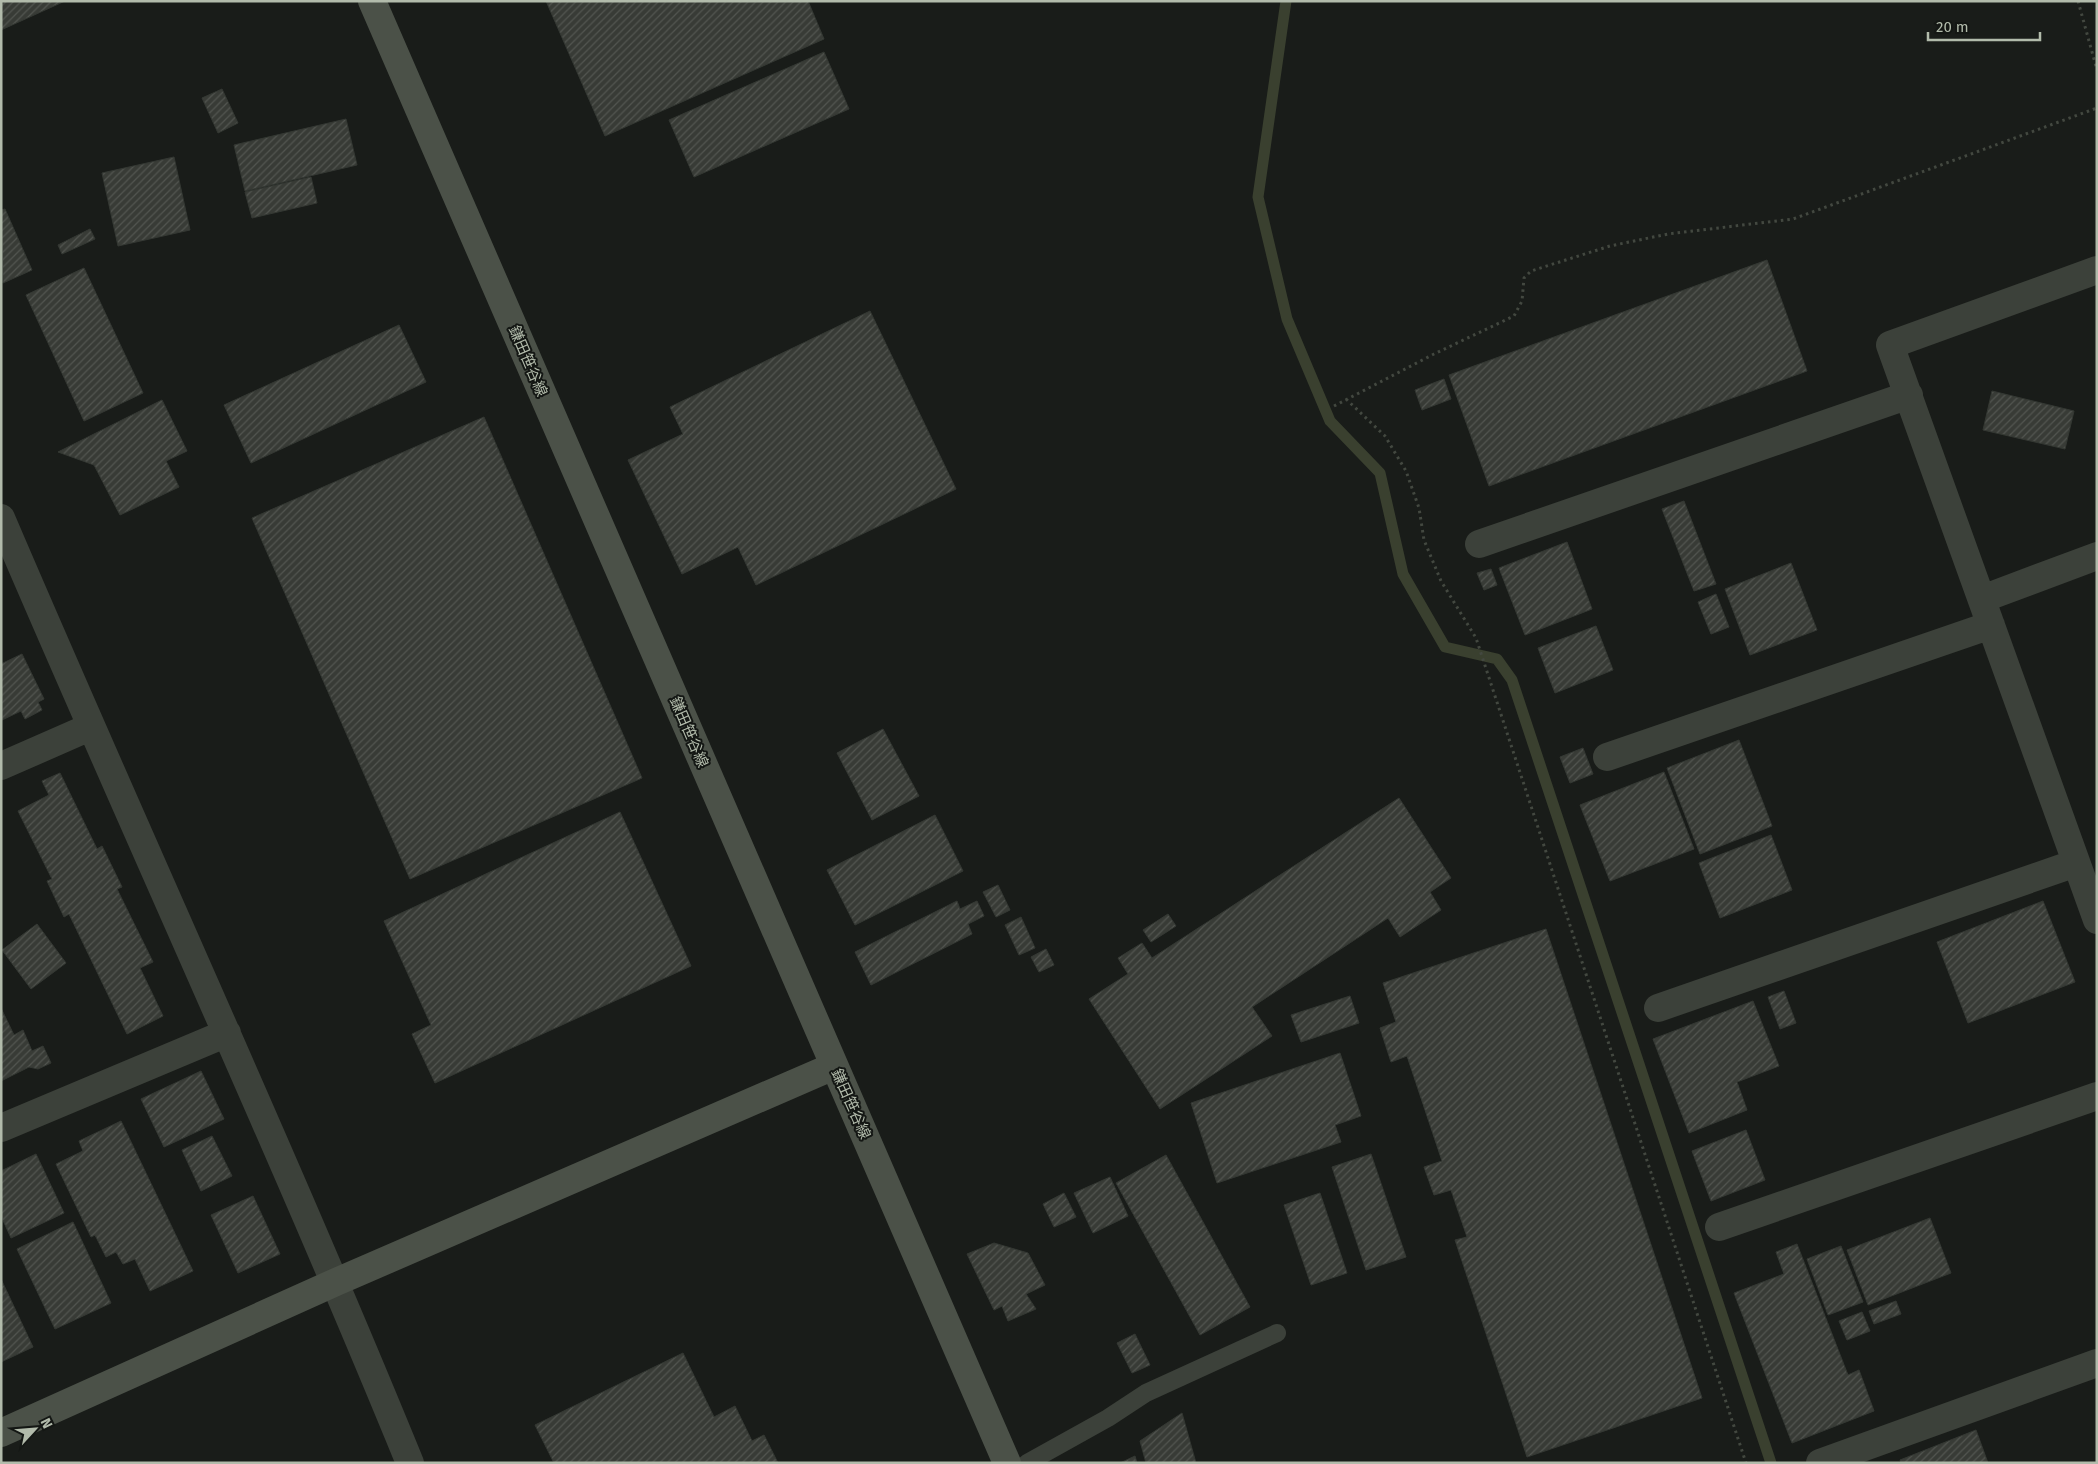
<svg xmlns="http://www.w3.org/2000/svg" width="2098" height="1464" font-family="'Fira Sans','Noto Sans JP',sans-serif">
<style>
.lines{fill:none;stroke-linecap:round;stroke-linejoin:round}
.stream{stroke:#3a402f;stroke-width:11}
.building{fill:url(#building-hatch);stroke:#343833}
.path{stroke:#434840;stroke-width:3;stroke-dasharray:2.5 4;stroke-linecap:butt}
.lane{stroke:#3c413a;stroke-width:18}
.street{stroke:#3c413a;stroke-width:28}
.secondary{stroke:#4b5148;stroke-width:28}
.labels{text-anchor:middle;dominant-baseline:central;stroke-width:4;stroke-linejoin:round;paint-order:stroke}
.street-label{font-size:15px;fill:#b2bbab;stroke:#141714}
</style>
<defs>
<pattern id="building-hatch" width="6" height="6" patternUnits="userSpaceOnUse" patternTransform="scale(1.25)"><rect width="6" height="6" fill="#383b36"/><path d="M-1 1l2-2M0 6l6-6M5 7l2-2" fill="none" stroke="#525550"/></pattern>
</defs>
<rect width="100%" height="100%" fill="#191c19"/>
<g class="lines">
<!-- stream -->
<path class="stream" d="M1286,1L1258,197L1287,319L1330,421L1380,473L1403,574L1445,647L1497,659L1512,680L1771,1463"/>
</g>
<!-- building -->
<path class="building" d="M1,1H65L1,30Z
M546,1H808L824,39L605,136Z
M824,52L849,109L694,177L669,120Z
M222,89L238,123L218,133L202,98Z
M346,119L357,165L245,191L234,145Z
M174,157L190,230L118,246L102,173Z
M311,177L317,203L252,218L245,192Z
M5,209L32,270L3,283L1,210Z
M90,229L95,239L62,254L58,245Z
M1767,260L1807,371L1489,486L1449,375Z
M84,268L143,393L84,421L26,295Z
M870,311L956,489L756,585L738,547L682,574L628,460L683,434L670,407Z
M399,325L426,382L251,463L224,405Z
M1444,379L1451,399L1422,410L1415,390Z
M1992,391L2074,411L2065,449L1983,430Z
M162,400L187,451L166,461L179,487L120,515L94,465L58,452Z
M484,417L642,778L410,879L252,518Z
M1684,501L1716,584L1694,591L1662,509Z
M1567,542L1592,609L1525,635L1499,568Z
M1791,563L1817,630L1750,655L1725,589Z
M1491,569L1497,585L1484,590L1477,573Z
M1716,594L1729,627L1711,634L1698,602Z
M1596,626L1613,670L1555,693L1538,648Z
M22,654L44,699L38,702L42,710L25,719L21,711L2,720L1,664Z
M883,729L919,796L872,820L837,753Z
M1739,740L1772,826L1700,854L1667,768Z
M1583,748L1593,774L1570,783L1560,757Z
M1664,772L1694,849L1610,881L1580,805Z
M60,773L97,849L102,846L122,887L117,889L153,962L140,968L163,1016L127,1034L69,914L64,917L47,881L52,879L18,811L49,795L42,781Z
M1399,798L1451,878L1430,892L1441,910L1400,937L1388,918L1252,1007L1272,1036L1160,1109L1089,999L1128,974L1118,958L1142,943L1152,958Z
M620,812L691,966L435,1083L412,1034L431,1025L384,921Z
M935,815L963,871L855,925L827,870Z
M1771,835L1792,890L1720,918L1699,863Z
M998,885L1010,910L996,917L983,892Z
M957,901L960,909L977,901L984,916L968,924L972,934L871,985L855,952Z
M2043,901L2075,982L1968,1023L1937,942Z
M1168,914L1176,926L1151,942L1143,930Z
M1021,917L1035,948L1019,955L1005,925Z
M37,924L66,963L31,989L2,950Z
M1546,929L1702,1398L1527,1457L1455,1240L1467,1237L1451,1190L1434,1195L1424,1167L1442,1161L1407,1056L1391,1062L1380,1028L1396,1022L1383,983Z
M1046,949L1054,965L1039,972L1031,957Z
M1784,991L1796,1023L1780,1029L1768,997Z
M1350,996L1359,1023L1301,1042L1291,1015Z
M1753,1001L1779,1066L1737,1082L1747,1110L1689,1133L1653,1039Z
M1,1008L14,1035L23,1030L32,1051L43,1046L51,1063L38,1069L29,1067L1,1081Z
M1340,1053L1361,1116L1335,1125L1341,1142L1217,1183L1191,1103Z
M201,1071L224,1119L164,1147L141,1099Z
M121,1121L193,1271L150,1291L135,1259L123,1264L116,1252L106,1257L95,1235L91,1237L56,1164L83,1151L79,1141Z
M1746,1130L1765,1180L1711,1201L1692,1151Z
M212,1136L232,1176L201,1191L182,1150Z
M36,1154L64,1213L11,1238L1,1216V1171Z
M1371,1154L1406,1257L1366,1270L1332,1167Z
M1166,1155L1250,1307L1200,1335L1116,1183Z
M1110,1177L1128,1216L1093,1233L1074,1193Z
M1064,1193L1076,1217L1054,1227L1043,1204Z
M1320,1193L1347,1273L1311,1285L1284,1205Z
M253,1196L280,1254L238,1273L211,1215Z
M1930,1218L1951,1273L1868,1305L1847,1250Z
M73,1222L111,1303L55,1329L17,1249Z
M994,1243L1028,1253L1045,1285L1026,1294L1036,1309L1008,1321L1002,1306L994,1310L967,1254Z
M1797,1244L1848,1375L1859,1370L1874,1411L1792,1443L1734,1293L1784,1274L1776,1252Z
M1841,1246L1863,1302L1828,1315L1807,1259Z
M1,1279L33,1347L1,1362Z
M1896,1301L1901,1314L1874,1324L1869,1311Z
M1862,1312L1870,1331L1847,1340L1839,1321Z
M1135,1334L1150,1365L1132,1373L1117,1343Z
M683,1353L714,1417L735,1406L752,1441L764,1435L778,1463H554L535,1425Z
M1182,1413L1196,1463H1146L1140,1441Z
M1976,1430L1988,1463H1901L1900,1460Z
M1135,1456L1137,1463H1120Z"/>
<g class="lines">
<!-- path -->
<path class="path" d="M2078,1L2097,70
M1346,399L1385,436L1406,471L1419,508L1424,540L1441,581L1476,638L1746,1463
M1334,406L1434,354L1514,316L1522,301L1524,278L1531,271L1610,246L1668,234L1793,219L2097,108"/>
<!-- lane -->
<path class="lane" d="M1027,1463L1108,1418L1146,1393L1277,1333"/>
<!-- street -->
<path class="street" d="M2097,270L1890,345L2097,920
M1,518C136,834 280,1145 410,1463
M1479,544L1909,395
M1982,599L2097,556
M1607,757L1991,625
M1,766L90,727
M1658,1008L2076,863
M1,1128L227,1033
M1719,1227L2097,1096
M1820,1463L2097,1363"/>
<!-- secondary -->
<path class="secondary" d="M372,1L1007,1463
M1,1433L336,1282L834,1066"/>
</g>
<g class="labels">
<!-- street labels -->
<g class="street-label">
<text transform="translate(528 361) rotate(67)">鎌田笹谷線</text>
<text transform="translate(689 732) rotate(67)">鎌田笹谷線</text>
<text transform="translate(851 1104) rotate(66)">鎌田笹谷線</text>
</g>
</g>
<!-- border -->
<rect width="2098" height="1464" fill="none" stroke="#b2bbab" stroke-width="5"/>
<!-- north arrow -->
<g transform="translate(35 1429) rotate(64)" stroke="#141714" stroke-width="4" paint-order="stroke">
<path d="M0-4L9 19L0 12L-9 19Z" fill="#b2bbab"/>
<text y="-8" font-size="14" font-weight="bold" text-anchor="middle" fill="#b2bbab">N</text>
</g>
<!-- scale -->
<path d="M1928 32v8h112v-8" fill="none" stroke="#b2bbab" stroke-width="2.5"/>
<text x="1936" y="32" font-size="15" fill="#b2bbab" stroke="#141714" stroke-width="4" paint-order="stroke">20 m</text>
</svg>
